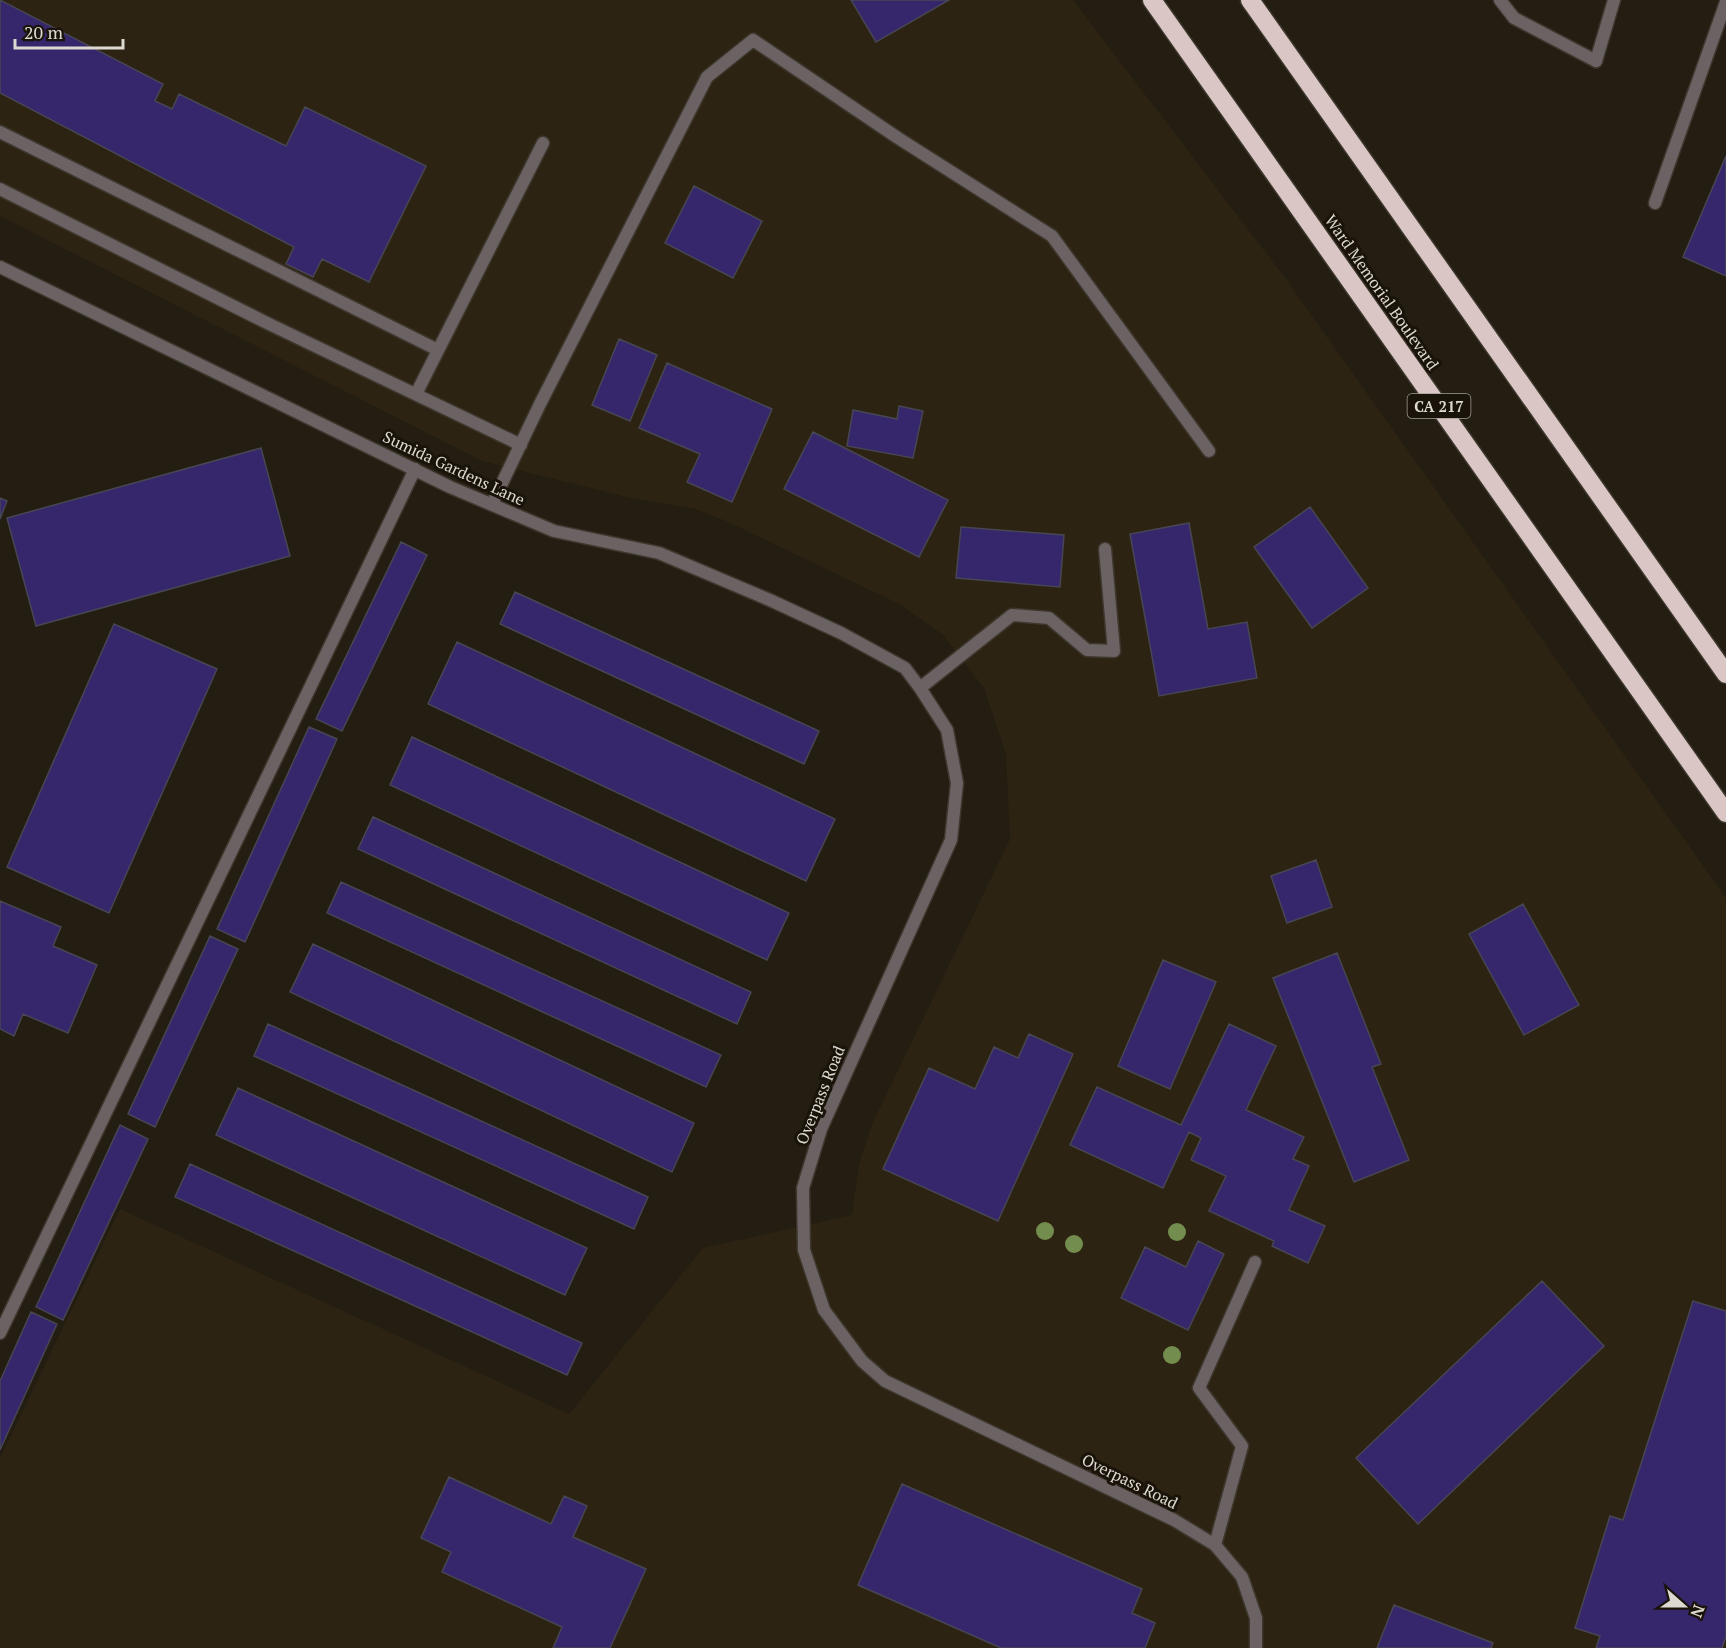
<svg xmlns="http://www.w3.org/2000/svg" width="1726" height="1648" font-family="'PT Serif',serif">
<style>
.built{fill:#2d2312}
.building{fill:#36266c;stroke:#474653;stroke-width:1.5}
.lines{fill:none;stroke-linecap:round;stroke-linejoin:round}
.service-casing{stroke:#3d372d;stroke-width:15}
.minor-casing{stroke:#3d372d;stroke-width:15}
.motorway-casing{stroke:#3d372d;stroke-width:21}
.service{stroke:#6b6363;stroke-width:12}
.minor{stroke:#6b6363;stroke-width:12}
.motorway{stroke:#dac7c5;stroke-width:18}
.tree{fill:#738d4e}
.labels{text-anchor:middle;dominant-baseline:central;stroke-width:6;stroke-linejoin:round;paint-order:stroke}
.shield{fill:#1a1309;stroke:#a29e96;stroke-width:1.5}
.shield-label{font-size:15px;font-weight:bold;fill:#ddd9d2}
.street-label{font-size:16px;fill:#ddd9d2;stroke:#1a1309}
</style>
<rect width="100%" height="100%" fill="#231d12"/>
<!-- built -->
<path class="built" d="M0,0H1073L1283,275L1726,898V1648H0V1458L120,1209L569,1414L703,1248L852,1215L859,1164L873,1122L1010,839L1006,754L984,688L943,635L901,605L726,521L695,509L627,497L482,461L0,216Z"/>
<!-- building -->
<path class="building" d="M0,0L163,84L155,101L172,109L179,94L286,146L305,107L426,166L369,282L322,259L313,277L286,264L294,247L0,93Z
M851,0H949L876,42Z
M1726,156V276L1683,257Z
M694,186L762,221L733,278L665,243Z
M619,339L657,355L630,421L592,405Z
M667,363L772,409L732,502L687,482L700,454L639,428Z
M899,406L923,411L913,458L847,446L853,410L897,419Z
M813,432L948,500L919,557L784,489Z
M261,448L290,556L36,626L7,518Z
M0,498L7,501L0,519Z
M1310,507L1368,588L1312,628L1254,547Z
M1189,523L1208,629L1247,622L1257,678L1159,696L1130,534Z
M961,527L1064,535L1060,587L956,578Z
M401,542L427,555L342,731L316,719Z
M515,592L819,731L804,764L500,624Z
M114,624L217,669L109,913L7,867Z
M457,642L835,819L806,881L428,704Z
M309,727L337,739L245,942L217,929Z
M412,737L789,913L767,960L390,785Z
M373,817L751,992L737,1024L358,849Z
M1316,860L1332,907L1287,923L1271,876Z
M341,882L721,1055L706,1087L327,913Z
M0,901L61,927L53,946L97,965L68,1033L23,1014L14,1036L0,1029Z
M1523,904L1579,1005L1524,1035L1469,934Z
M210,936L238,949L155,1127L128,1114Z
M313,944L694,1123L672,1172L290,992Z
M1337,953L1381,1064L1372,1067L1409,1160L1354,1182L1273,978Z
M1163,960L1216,982L1170,1089L1118,1066Z
M268,1024L648,1197L634,1229L254,1056Z
M1229,1024L1276,1046L1246,1110L1304,1137L1293,1159L1309,1166L1289,1210L1325,1226L1308,1263L1272,1246L1274,1241L1209,1211L1226,1176L1191,1160L1201,1138L1189,1132L1163,1188L1070,1145L1097,1087L1181,1125Z
M1029,1034L1073,1054L998,1221L883,1169L929,1068L975,1089L994,1047L1018,1058Z
M238,1088L587,1248L565,1295L216,1135Z
M120,1125L148,1139L63,1320L36,1307Z
M190,1164L582,1343L567,1375L175,1197Z
M1198,1241L1224,1254L1188,1330L1121,1298L1145,1247L1186,1267Z
M1542,1281L1604,1346L1418,1524L1356,1458Z
M1693,1301L1726,1311V1636L1722,1648H1596L1600,1636L1575,1628L1610,1516L1623,1520Z
M31,1312L57,1324L0,1450V1381Z
M449,1477L551,1524L564,1496L587,1506L573,1537L646,1569L610,1648H553L562,1627L442,1572L451,1552L421,1538Z
M902,1484L1142,1589L1132,1613L1155,1623L1145,1648H1001L858,1585Z
M1394,1605L1493,1643L1491,1648H1377Z"/>
<g class="lines">
<defs>
<path id="service" d="M1596,61L1614,0
M0,132L438,350
M0,189L267,323L521,445
M1655,203L1726,2
M416,394L543,143
M492,504L540,404L707,77L753,40L898,138L1052,236L1209,451
M920,688L1012,615L1049,618L1087,650L1114,651L1105,549
M0,1333L415,469
M1215,1545L1242,1446L1199,1388L1255,1262"/>
<path id="minor" d="M1500,0L1514,18L1596,61
M0,267L450,487L554,531L659,553L772,601L841,633L905,668L920,688L947,730L957,783L951,840L821,1129L803,1188L804,1250L824,1310L862,1361L885,1381L1174,1520L1215,1545L1242,1577L1256,1618V1648"/>
<path id="motorway" d="M1152,0L1726,813
M1250,0L1726,674"/>
</defs>
<!-- service casing -->
<use href="#service" class="service-casing"/>
<!-- minor casing -->
<use href="#minor" class="minor-casing"/>
<!-- motorway casing -->
<use href="#motorway" class="motorway-casing"/>
<!-- service -->
<use href="#service" class="service"/>
<!-- minor -->
<use href="#minor" class="minor"/>
<!-- motorway -->
<use href="#motorway" class="motorway"/>
</g>
<!-- trees -->
<g class="tree">
<circle cx="1045" cy="1231" r="9"/>
<circle cx="1177" cy="1232" r="9"/>
<circle cx="1074" cy="1244" r="9"/>
<circle cx="1172" cy="1355" r="9"/>
</g>
<g class="labels">
<!-- shield labels -->
<rect class="shield" x="1407.5" y="394" width="63" height="24" rx="4.5"/>
<g class="shield-label">
<text x="1439" y="406">CA 217</text>
</g>
<!-- street labels -->
<g class="street-label">
<text transform="translate(1382 292) rotate(55)">Ward Memorial Boulevard</text>
<text transform="translate(454 468) rotate(25)">Sumida Gardens Lane</text>
<text transform="translate(820 1095) rotate(-68)">Overpass Road</text>
<text transform="translate(1130 1481) rotate(26)">Overpass Road</text>
</g>
</g>
<!-- north arrow -->
<g transform="translate(1684 1606) rotate(111)" stroke="#1a1309" stroke-width="4.5" paint-order="stroke">
<path d="M0-4.5L10 22L0 15L-10 22Z" fill="#ddd9d2"/>
<text y="-9" font-size="16" font-weight="bold" text-anchor="middle" fill="#ddd9d2">N</text>
</g>
<!-- scale -->
<path d="M15 39v9h108v-9" fill="none" stroke="#ddd9d2" stroke-width="3"/>
<text x="24" y="39" font-size="18" fill="#ddd9d2" stroke="#1a1309" stroke-width="4.5" paint-order="stroke">20 m</text>
</svg>
